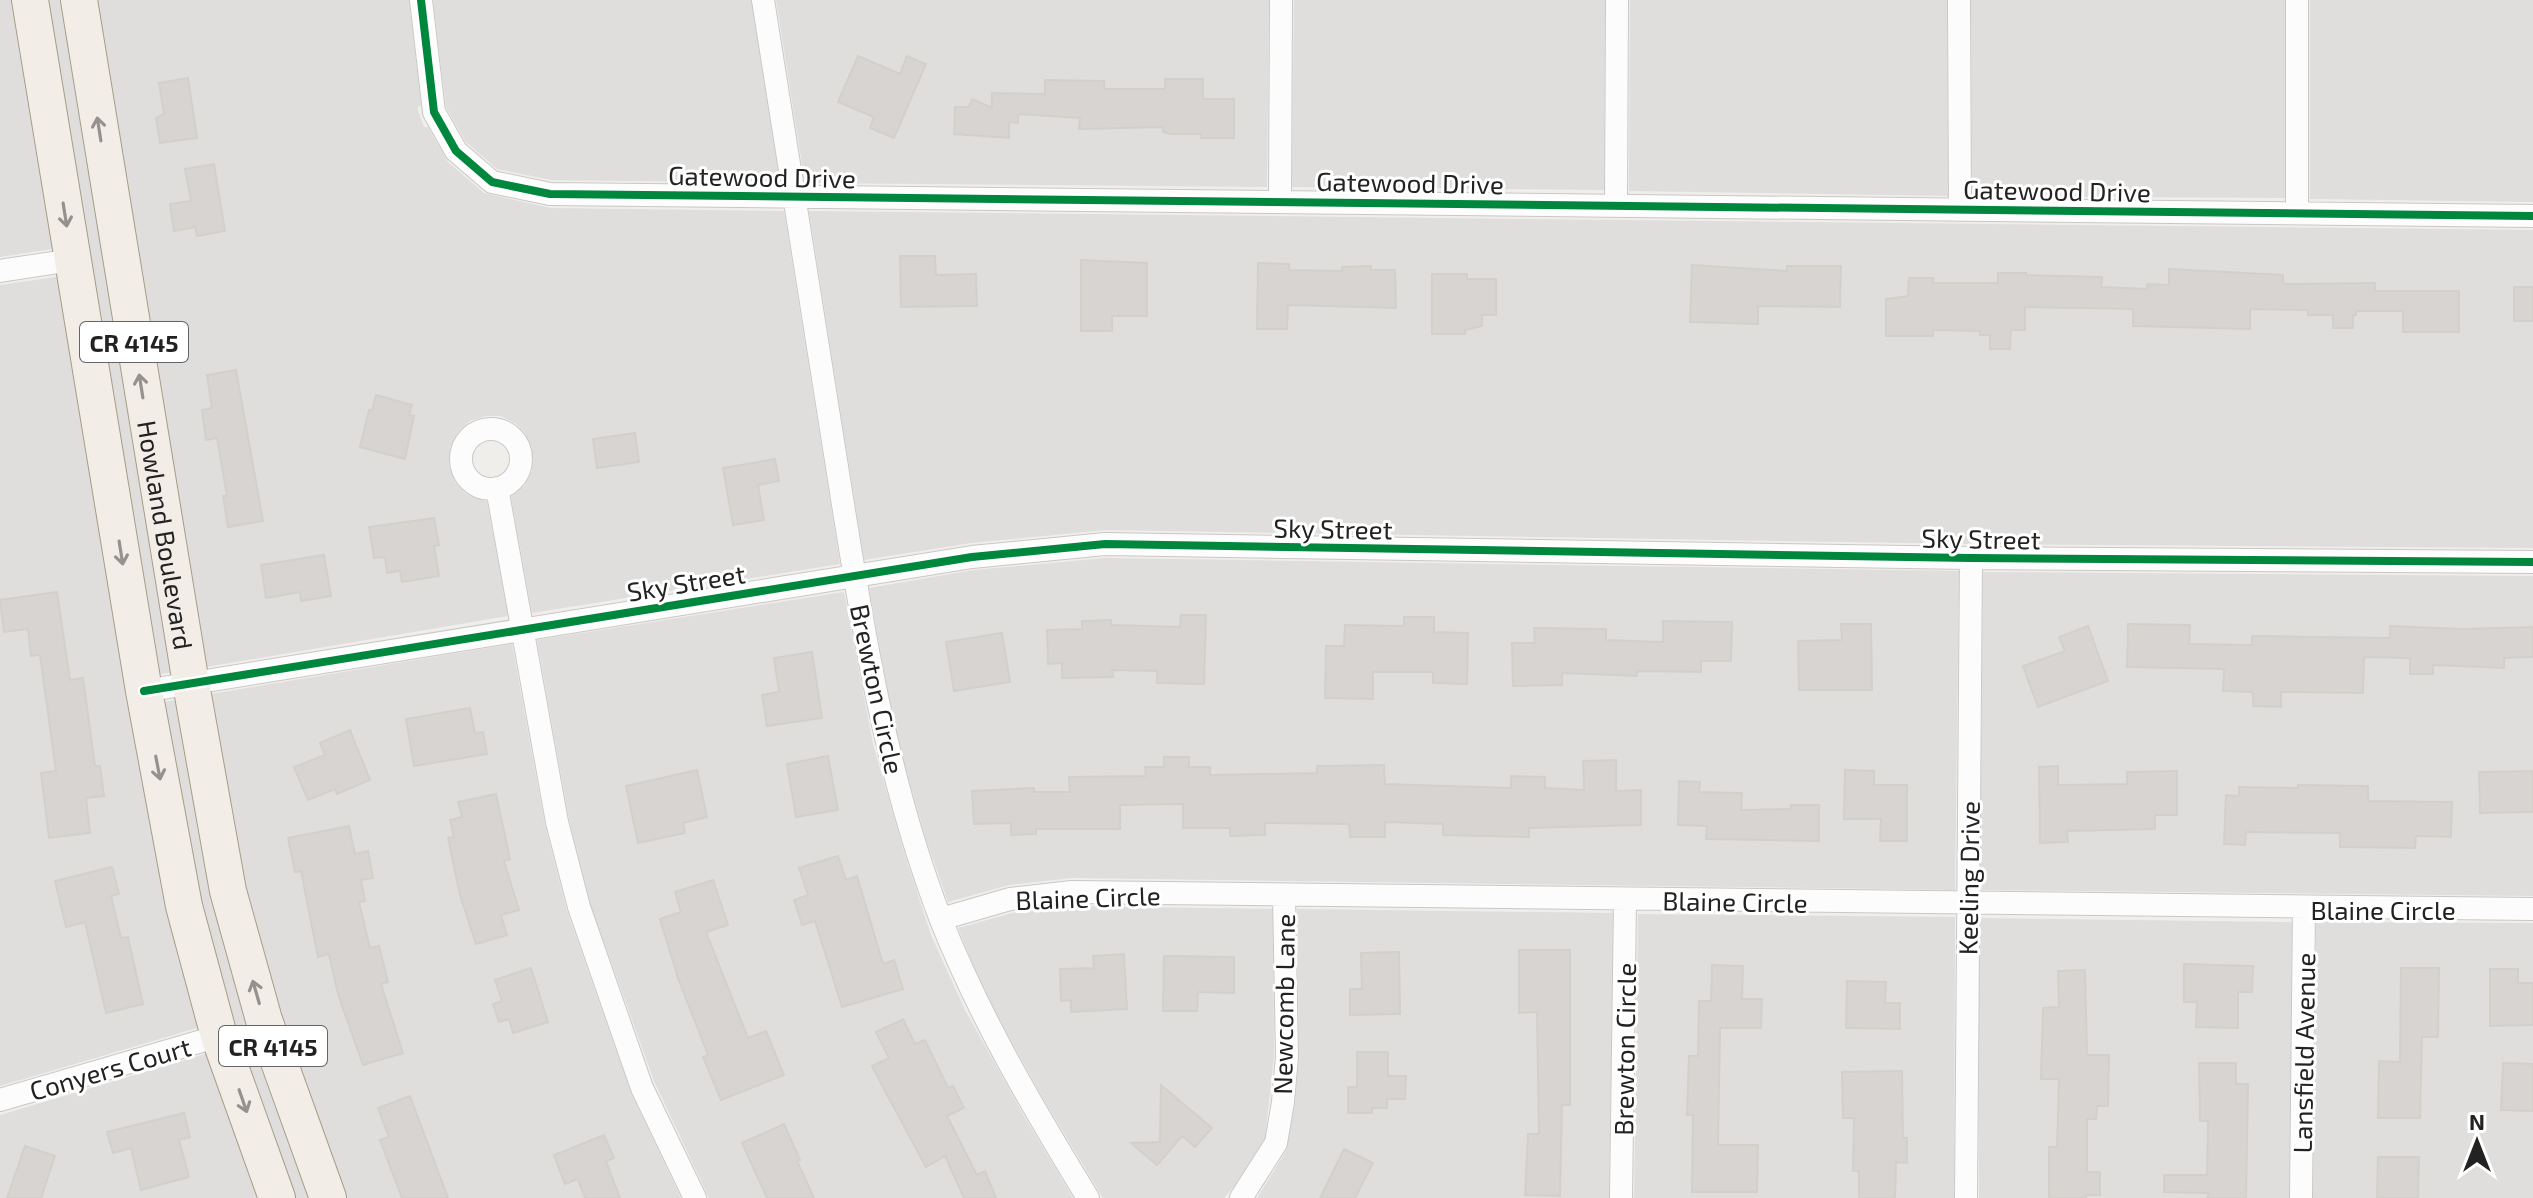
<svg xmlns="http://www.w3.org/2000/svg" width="2533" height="1198" font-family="'Exo 2',sans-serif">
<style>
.residential{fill:#dfdedc}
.building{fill:#d7d4d2;stroke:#d3d0cc;stroke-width:2}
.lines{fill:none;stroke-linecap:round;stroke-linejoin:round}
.minor-casing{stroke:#c9c8c7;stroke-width:24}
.primary-casing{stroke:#a79c86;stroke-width:38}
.minor{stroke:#fdfcfc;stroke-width:22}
.primary{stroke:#f3ede7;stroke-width:36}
.cycleway-casing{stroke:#fff;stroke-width:13}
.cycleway{stroke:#00873e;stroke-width:8}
.oneway{stroke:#95928e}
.labels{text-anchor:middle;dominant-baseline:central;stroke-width:6;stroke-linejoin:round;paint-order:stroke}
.shield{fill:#fff;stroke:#646464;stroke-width:2}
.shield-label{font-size:24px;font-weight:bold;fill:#222}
.street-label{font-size:26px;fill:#222;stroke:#fff}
</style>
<rect width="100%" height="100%" fill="#f0eeeb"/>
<!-- residential -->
<path class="residential" d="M0,0H17L58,248L0,257Z
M43,0H66L176,672L154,675Z
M90,0H409L421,105L417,108L424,127H428L448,162L484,193L550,208L784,211L840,564L532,613L511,497L524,486L532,471V447L524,432L516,424L501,416H485L470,421L458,432L450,447L449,465L455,482L466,494L487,502L508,616L200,668Z
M433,0H751L780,183L551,180L497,169L465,141L446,107Z
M776,0H1269L1267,187L805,183Z
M1294,0H1605L1604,190L1292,187Z
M1630,0H1947L1948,196L1629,191Z
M1971,0H2285V198L1972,196Z
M2310,0H2533V202L2310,199Z
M809,211L2533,230V548L1971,544L1105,530L971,543L864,560Z
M62,276L204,1026L0,1086V285Z
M1105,558L1959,571L1955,890L1072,878L1009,885L948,902L926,839L896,736L869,588L974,570Z
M1983,572L2533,576V896L1980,890Z
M844,592L873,744L903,849L931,935L964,1008L1024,1116L1073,1198H709L654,1081L590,903L569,819L537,640Z
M512,644L545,825L567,911L631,1093L681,1198H341L275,1016L243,896L205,695Z
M181,699L314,1198H290L231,1031L196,903L158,703Z
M1072,906L1273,909L1274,1056L1265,1138L1237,1183L1224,1198H1103L1044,1100L985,994L958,928L1012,913Z
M1297,909L1613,913L1609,1198H1257L1286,1151L1295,1103L1299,1057Z
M1638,914L1955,917L1954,1198H1634Z
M1979,918L2292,922L2289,1198H1979Z
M2316,922L2533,923V1198H2313Z
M212,1052L264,1198H0V1115Z"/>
<!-- building -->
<path class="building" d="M858,56L900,74L907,56L926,64L894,138L870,128L874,117L838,102Z
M188,78L197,138L160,143L156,118L164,114L159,83Z
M1165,79H1203V99H1234V138H1201V134H1171L1163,132V127L1079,129L1080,118L1018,114V123L1009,122V138L954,134L955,107H969L972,99L992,108V93L1045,94V80L1104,81V89H1165Z
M214,164L225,231L197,236L195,227L174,231L170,204L191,201L185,169Z
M900,256H935L936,275L976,274L977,306L901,307Z
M1081,260L1147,263V316H1112V331H1081Z
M1258,263L1289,264V270L1342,271V267L1371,266V270H1395L1396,308L1288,305L1287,329H1257Z
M1692,265L1787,271V266H1841L1840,307L1758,306V324L1690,322Z
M2169,269L2283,275V284L2375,283V291H2459V332H2403V311H2356V315H2353V328H2333V315H2308V310L2250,309V329L2133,326V309L2025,307V330H2011L2010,349H1990V335H1980V331L1933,330V336H1886V299L1908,296L1909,278H1933V283H1998V273H2026V275L2102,277L2101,287L2147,289V284L2169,285Z
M1432,274H1467V279H1496V315H1482V326L1465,330V334H1432Z
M2514,287H2533V321H2514Z
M236,370L263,521L228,527L223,496H227L217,438L206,440L202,410L212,408L207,375Z
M376,395L412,405L409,415L414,416L405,459L360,447L369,410L372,411Z
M635,433L639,462L597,468L593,439Z
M775,459L779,481L758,485L764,520L733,525L723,468Z
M434,518L439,545L434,546L439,576L402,582L400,571L387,573L385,557L374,558L369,527Z
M324,555L331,596L301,601L300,592L266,598L261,565Z
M57,592L70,680L83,678L95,766H100L104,796L86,798L90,833L49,838L41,773L56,771L40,655L31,656L28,629L4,632L0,600Z
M1181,615H1206L1204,684L1157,683V671L1112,670L1113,677L1062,678V663L1048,664L1047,630L1082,629V621L1111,620V625L1180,627Z
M1404,617H1434V632L1468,633L1467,684L1433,683V672H1373V699L1325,698L1326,646H1344L1345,625L1404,626Z
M1663,621L1732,622L1731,661H1701V672L1637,671V676L1562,673V685L1513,686L1512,643H1535L1534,628L1606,629V640L1663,642Z
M1841,624H1871L1872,690H1799L1798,641L1842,640Z
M2128,624L2190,625L2189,644L2252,645V636L2390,638V626L2462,629L2533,627V657L2504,658V668L2433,665V674H2410V658L2364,657L2363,693L2281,692V707L2253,706V692L2223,691L2224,669L2127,667Z
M2088,626L2108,681L2038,707L2023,666L2065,651L2059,637Z
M1002,633L1010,682L954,691L946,642Z
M812,652L822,718L767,726L762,695L779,692L774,658Z
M470,708L475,733L483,732L487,754L414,766L406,719Z
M350,730L370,780L337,794L335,789L308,800L294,767L325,755L320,743Z
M828,756L838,810L796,817L787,764Z
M1164,757H1189V767H1210V775L1317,773V766L1384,765L1385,784L1511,788V776L1545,777V788L1584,790L1583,761L1616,760V791L1641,790V825L1529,828V837L1443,835V824L1385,822V837H1350L1349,824L1265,823V835L1230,836V828H1183V804L1120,805V829H1036V834L1011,835V823L974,824L972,791L1034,788V792H1070L1069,777L1146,776L1145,767H1164Z
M2058,766V785L2127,784V772L2177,771V815H2155V829L2067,831L2068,842L2040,843L2039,767Z
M697,770L707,817L683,823L685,833L638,843L626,786Z
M1845,770L1874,771V785H1907V841H1880L1881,819H1844Z
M2533,771V812L2480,813L2479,772Z
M1679,781L1700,782L1699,792L1742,793L1741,810L1791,809V805H1819V841L1706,839L1707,826L1678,825Z
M2298,785L2368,786V801L2452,802L2451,837L2416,836L2415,848L2340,847V833L2246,832L2245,845L2224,844L2226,795L2239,796V787L2298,788Z
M496,794L510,859L504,861L519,910L501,915L507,935L476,944L460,895L448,838L454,837L450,820L462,817L458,802Z
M349,826L355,854L368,851L373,878L361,880L365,901L359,902L370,948L379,946L388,982L381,984L403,1053L363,1065L338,994L329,954L318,957L301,871L295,872L288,838Z
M838,856L846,880L857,876L883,964L894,960L903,989L842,1007L815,921L802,925L794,900L808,895L799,868Z
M112,867L119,894L111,896L121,938L128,937L143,1004L106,1013L85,922L66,927L55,881Z
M713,880L728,925L706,932L748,1038L766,1031L784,1075L721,1100L703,1057L708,1055L678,978L660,919L681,912L675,892Z
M1519,950H1570V1105H1562L1560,1196L1525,1195L1528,1134H1539L1537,1012L1519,1013Z
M1399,952L1400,1014L1350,1015V989H1362L1361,953Z
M1124,954L1127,1009L1071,1012V1000L1061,1001L1060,969L1094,968L1093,956Z
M1164,956L1234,957V993L1198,992L1197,1011H1163Z
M2184,964L2253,966L2252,992H2238V1028L2196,1027L2197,1002H2184Z
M1712,965L1743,966L1742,999H1762L1761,1028H1720L1718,1145H1758L1757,1192H1692L1693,1115H1687L1689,1056H1698L1699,1001H1711Z
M531,968L548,1022L513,1033L509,1019L499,1022L493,1004L502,1001L495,980Z
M2401,968H2439L2438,1037H2422L2420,1118H2378L2379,1061L2400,1062Z
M2490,969H2518V983H2533V1025L2490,1026Z
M2085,970L2087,1055H2109L2108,1106H2097L2096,1119H2087V1172H2100V1195H2086V1198H2049V1147H2057L2059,1079H2041L2043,1008L2059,1007L2058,971Z
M1847,981L1886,982L1885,1003H1900V1029L1846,1028Z
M903,1019L915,1044L925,1040L948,1088L953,1086L964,1108L947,1116L977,1175L985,1171L996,1198H964L945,1156L926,1167L885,1091L872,1066L889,1058L876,1032Z
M1357,1052H1388V1076H1406L1405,1099H1387V1108H1372V1113H1348V1087H1357Z
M2199,1063H2236V1084H2248L2246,1198H2208V1193L2164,1192V1175H2207L2208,1121H2200Z
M2503,1063L2533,1064V1111L2501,1110Z
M1902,1071L1903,1138H1907V1163L1896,1162L1895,1198H1859V1171H1853L1854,1118H1843L1842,1072Z
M1161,1085L1212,1128L1195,1147L1182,1136L1157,1165L1131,1143L1160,1142Z
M410,1096L448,1198H402L380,1140L389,1137L378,1108Z
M184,1113L190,1137L179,1140L189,1177L141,1190L131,1148L113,1153L107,1132Z
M784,1124L800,1160L797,1161L814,1198H767L742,1143Z
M604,1135L614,1158L606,1161L620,1198H585L578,1179L565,1184L554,1155Z
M25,1146L55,1156L41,1198H7Z
M1344,1149L1373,1163L1355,1198H1320Z
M2378,1157H2419L2418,1198H2377Z"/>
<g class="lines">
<defs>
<path id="minor" d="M421,0L434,112L456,151L492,182L550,194L2533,216
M763,0C787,151 811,303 835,454C860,612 883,770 941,920C980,1018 1033,1108 1088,1198
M1959,0L1960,210
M1280,201L1281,0
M1616,204L1617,0
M2297,213V0
M0,271L72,260
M461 459a30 30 0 1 1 60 0a30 30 0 1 1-60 0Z
M497,488L557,822L579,907L642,1088L695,1198
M144,691L972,557L1105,544L1971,558L2533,562
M941,919L1010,899L1072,892L2533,909
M0,1100L219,1036
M1241,1198L1276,1143L1283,1102L1287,1056L1284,895
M1621,1198L1625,900
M1966,1198L1971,558
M2301,1198L2304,908"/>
<g id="primary">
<path d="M30,0L144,691L184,906L219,1036L277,1198"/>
<path id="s1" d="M79,0L191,684L228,891L264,1020L328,1198"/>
</g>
</defs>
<!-- minor casing -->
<use href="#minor" class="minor-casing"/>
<!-- primary casing -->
<use href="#primary" class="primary-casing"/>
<!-- minor -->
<use href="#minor" class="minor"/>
<!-- primary -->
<use href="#primary" class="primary"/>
<defs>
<path id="cycleway" d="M421,0L434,112L456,151L492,182L550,194L2533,216
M144,691L972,557L1105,544L1971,558L2533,562"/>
</defs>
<!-- cycleway casing -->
<use href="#cycleway" class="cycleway-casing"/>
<!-- cycleway -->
<use href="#cycleway" class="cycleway"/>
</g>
<!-- one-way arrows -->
<defs><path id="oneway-shaft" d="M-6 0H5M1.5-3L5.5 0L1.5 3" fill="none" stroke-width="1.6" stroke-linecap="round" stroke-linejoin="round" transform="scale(2)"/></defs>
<g class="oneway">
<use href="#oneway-shaft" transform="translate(99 129) rotate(-99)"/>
<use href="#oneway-shaft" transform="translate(65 215) rotate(81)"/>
<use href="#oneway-shaft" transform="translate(141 386) rotate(-99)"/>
<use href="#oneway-shaft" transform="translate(121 553) rotate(81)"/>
<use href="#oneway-shaft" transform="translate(158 768) rotate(79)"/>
<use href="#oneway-shaft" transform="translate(256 992) rotate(-106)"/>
<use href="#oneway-shaft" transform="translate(243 1101) rotate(71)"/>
</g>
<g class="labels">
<!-- shield labels -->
<g class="shield">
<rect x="80" y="322" width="108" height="40" rx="6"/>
<rect x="219" y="1026" width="108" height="40" rx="6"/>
</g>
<g class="shield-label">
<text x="134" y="342">CR 4145</text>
<text x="273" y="1046">CR 4145</text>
</g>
<!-- street labels -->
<g class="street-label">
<text transform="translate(762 176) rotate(1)">Gatewood Drive</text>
<text transform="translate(1410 182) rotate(1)">Gatewood Drive</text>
<text transform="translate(2057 190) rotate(1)">Gatewood Drive</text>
<text transform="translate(1333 528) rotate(1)">Sky Street</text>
<text stroke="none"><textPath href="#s1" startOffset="542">Howland Boulevard</textPath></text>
<text transform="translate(1981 538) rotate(1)">Sky Street</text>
<text transform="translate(686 582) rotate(-9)">Sky Street</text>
<text transform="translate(878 689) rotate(78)">Brewton Circle</text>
<text transform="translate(1968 878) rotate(-89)">Keeling Drive</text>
<text transform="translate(1088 897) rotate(-2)">Blaine Circle</text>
<text transform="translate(1735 901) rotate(1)">Blaine Circle</text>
<text x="2383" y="909">Blaine Circle</text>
<text transform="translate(1283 1004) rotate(-89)">Newcomb Lane</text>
<text transform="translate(1624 1049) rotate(-89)">Brewton Circle</text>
<text transform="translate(2303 1053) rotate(-89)">Lansfield Avenue</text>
<text transform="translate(110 1068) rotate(-16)">Conyers Court</text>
</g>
</g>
<!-- north arrow -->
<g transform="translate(2477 1142)" stroke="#ffffff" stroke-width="6" paint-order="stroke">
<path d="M0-6L14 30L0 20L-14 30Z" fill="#222222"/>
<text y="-12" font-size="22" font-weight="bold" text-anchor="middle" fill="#222222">N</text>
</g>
</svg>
